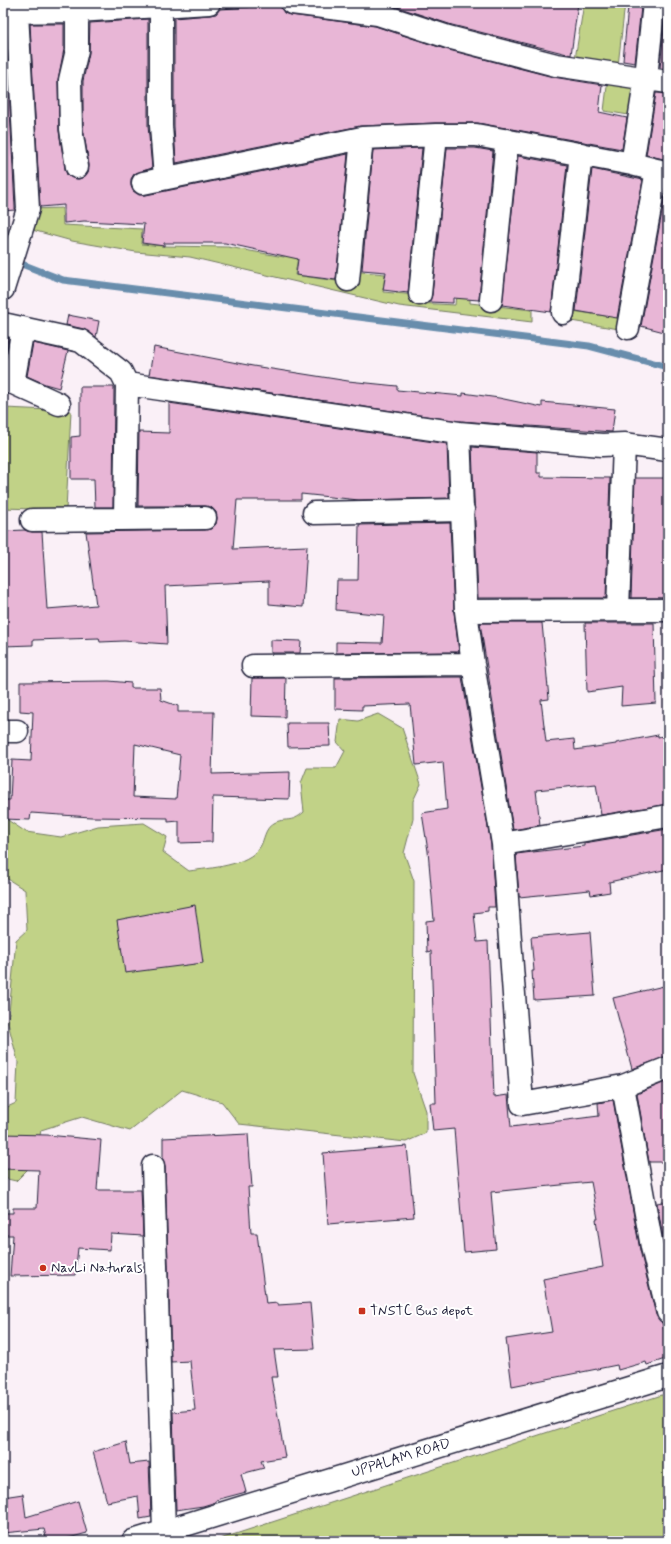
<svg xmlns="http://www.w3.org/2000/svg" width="671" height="1544" font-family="Mynerve,sans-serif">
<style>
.green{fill:#c1d287;stroke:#727a61}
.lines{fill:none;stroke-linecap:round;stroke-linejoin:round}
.stream{stroke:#678dac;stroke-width:7}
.building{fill:#e8b6d6;stroke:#22223b;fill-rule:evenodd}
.street-casing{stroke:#22223b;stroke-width:25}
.secondary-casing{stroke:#22223b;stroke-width:25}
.street{stroke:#fff;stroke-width:22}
.secondary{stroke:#fff;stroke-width:22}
.poi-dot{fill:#c8321e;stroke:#fff;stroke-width:1.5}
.labels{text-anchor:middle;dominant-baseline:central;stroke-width:4;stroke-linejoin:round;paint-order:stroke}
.poi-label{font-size:14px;fill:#22223b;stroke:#fff;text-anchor:start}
.street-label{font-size:14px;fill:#22223b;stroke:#fff}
</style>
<rect width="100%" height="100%" fill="#faf0f7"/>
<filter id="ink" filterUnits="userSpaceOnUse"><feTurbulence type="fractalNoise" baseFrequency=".025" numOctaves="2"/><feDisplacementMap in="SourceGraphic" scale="8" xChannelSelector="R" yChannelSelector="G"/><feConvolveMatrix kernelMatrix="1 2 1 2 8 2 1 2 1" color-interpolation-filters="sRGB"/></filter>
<g filter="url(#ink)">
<!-- green -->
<path class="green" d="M584,3H625L618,66L575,59Z
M608,78L639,84L635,116L604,111Z
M62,208L63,225L142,229L141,244L164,246L228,247L284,257L291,233L298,257L295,275L351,283L352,271L385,274L383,292L416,295V303L455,305L457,285L470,287V303L532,310V322L399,306L190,257L136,252L72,241L25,228L31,209Z
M610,293L632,295L625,330L565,320L566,310L606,316Z
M5,408L71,411L66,510L3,508Z
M378,714L402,728L421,784L413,801V819L404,853L414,881L413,1073L426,1111V1133L406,1142L239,1124L222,1102L182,1090L130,1131L82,1117L41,1130L35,1162L16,1181L3,1178V1109L16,1103L18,1062L8,1023L16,940L27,930L25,890L3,876V817L26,832L61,837L98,826L144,823L167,837L163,852L189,871C210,868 248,866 260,847C265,839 264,829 274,823C285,817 291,824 304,812L301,783L307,768H336L345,751L337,742L340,719L358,721Z
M668,1393V1541H214Z"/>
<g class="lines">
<!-- stream -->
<path class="stream" d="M14,261L63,280L589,346L668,367"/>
</g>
<!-- building -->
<path class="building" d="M385,3H578L571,55L452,25Z
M249,5H280L284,13L290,15L375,26L445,49L553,77L602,85L599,112L627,118L622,149L478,123H435L360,126L176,163L174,126V18L210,15L216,14L220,9L249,7Z
M628,6L641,7L635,63L623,61Z
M666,10H668V69L660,68Z
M148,19V126L152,168L134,174L131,179V186L133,191L139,195H146L348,154L336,280L296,275L298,259L225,243H164V246L142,243L144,224L84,221L64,223V205L40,207L30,24H64V49L58,80L59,131L65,169L67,175L72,178L79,179L85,176L88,172L89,165L83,128V81L89,53L90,23Z
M7,51L15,207V210L3,211V52Z
M656,93L668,94V160L646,155Z
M422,148L408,293L383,290L386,272L362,270L373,150Z
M447,148H475L493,151L479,300L453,298V303L429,302L432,295Z
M518,156L567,165L551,312L502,305Z
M592,169L643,180L617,318L576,311Z
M667,185H668V333L641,326Z
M68,315L99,321L96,337L84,329L66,325Z
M3,337L8,338L3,368Z
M33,343L68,351L59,388L45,384L27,376Z
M154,347L253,366L348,381L397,386V390L463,396V393L499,398L542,407V402L615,409L612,432L460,421L149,375Z
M80,387H114L113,507H95L94,479H71V437L80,436Z
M169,403L447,444L449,498L359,500L301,494V500H237L233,549L307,546L303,607L269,604V581L165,586L167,644L124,641L100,642L99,638L33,640V645L3,646V531L25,530L32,532H42L47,609L96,605L86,532L205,530L211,529L216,524L217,518L216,512L211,507L205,506H138L139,432L169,433Z
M472,447L537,452V473H541V477L610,478L606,598H478Z
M635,478H668L667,598H631Z
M450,523L454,612L459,652L336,653V642L382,643L384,615L336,610L337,580H358L359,525Z
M480,623H542L549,699L541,700L546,742L574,739L575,750L616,744V743L658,735V737L668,735V804L601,815L596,784L536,790L540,825L513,830Z
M585,623H654L656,703L621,706L622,687L587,692Z
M271,640L301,641L300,653H271Z
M462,677L491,845L495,907H488V911L474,913L477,942L488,941L494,1097L508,1095L511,1127L599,1116L598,1103L613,1100L640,1250L656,1315L662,1323L668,1342V1358L647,1365L646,1362L618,1370L617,1365L512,1386L506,1339L552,1332L543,1279L603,1267L596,1219H598L591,1182L491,1192L496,1249L464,1252L454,1129L433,1131L430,1103H436L431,951L427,952L426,921L434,920L428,851L422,813L447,809L443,762L416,765L410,704L362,706V710L335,709V678Z
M252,678H286L285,717L251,716Z
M109,681L131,683V688H160L161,700L178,706V712H214L212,774L290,772L289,799L213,797L212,842L179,843V821L168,822V818L91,817L31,813L30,820L3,819V800H10L12,760L31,761L33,712L20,711V682ZM135,744L180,755L176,799L133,797Z
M287,723H329L330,746L288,747Z
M668,829V869L609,882L610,892L591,895L590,890L519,897L516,854L584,846V843Z
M195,905L203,963L125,973L117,920Z
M590,932L595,996L534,1000L532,971H534L531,937Z
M668,985V1056L632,1069L613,998Z
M668,1081V1162H649L637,1094Z
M3,1134L47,1135L101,1140L97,1190H141L143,1236L111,1234L110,1250L78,1248L75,1275L10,1276L13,1235H3V1213H13V1208H37L39,1170L3,1169Z
M248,1134L252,1187H248L251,1233H257L266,1304L278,1303V1305L310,1303L314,1349L274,1350L278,1377H271L285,1457L261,1461L264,1468L241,1474L246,1492L216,1500V1502L203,1506L176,1510L173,1412L195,1410L190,1361L171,1362L165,1166L163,1159V1138Z
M407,1146L414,1217L328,1224L323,1153Z
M668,1201V1240L664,1242L657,1203Z
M126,1442L130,1464L149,1462L151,1517L140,1519L138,1496L107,1502L93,1452Z
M23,1494L26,1517L78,1501L87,1533L58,1541H47L44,1529L3,1533V1497Z"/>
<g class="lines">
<defs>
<path id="street" d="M292,3L378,14L448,37L556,65L668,82
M161,6V126L165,178
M5,12L77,11L209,3
M632,164L646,77L654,3
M77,167L71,129L70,80L77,50V11
M143,183L362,138L436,135H476L632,164L668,173
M348,280L362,138
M3,289L28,209L17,13
M420,294L436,135
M491,300L507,140
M563,313L581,154
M3,324L81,341L121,372L127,384L459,433L602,445L624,444L668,450
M628,328L657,170
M3,381L13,383L59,404
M13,383L23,328
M459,433L466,611L473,664L503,844L522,1104L623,1086L668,1068
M314,513L463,510
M125,518L127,384
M32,520L205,518
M618,610L624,444
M466,611L668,610
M253,666L473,664
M3,731H17
M503,844L668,816
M623,1086L652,1247L668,1312
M153,1166L164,1531"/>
<path id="secondary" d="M3,19L5,12L4,3
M133,1541L668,1376"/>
</defs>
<!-- street casing -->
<use href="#street" class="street-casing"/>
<!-- secondary casing -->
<use href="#secondary" class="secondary-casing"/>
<!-- street -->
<use href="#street" class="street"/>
<!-- secondary -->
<use href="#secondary" class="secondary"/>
</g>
</g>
<!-- markers -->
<g class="poi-dot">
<circle cx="43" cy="1268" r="4"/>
<rect x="358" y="1307" width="8" height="8" rx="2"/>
</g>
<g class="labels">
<!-- poi labels -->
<g class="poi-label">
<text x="51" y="1268">NavLi Naturals</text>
<text x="370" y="1311">TNSTC Bus depot</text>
</g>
<!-- street labels -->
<g class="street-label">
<text transform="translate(401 1458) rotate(-17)">UPPALAM ROAD</text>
</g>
</g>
<!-- margin -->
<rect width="671" height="1544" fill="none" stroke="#fff" stroke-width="16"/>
<rect x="8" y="8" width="655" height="1528" fill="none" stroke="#22223b" stroke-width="1.5" filter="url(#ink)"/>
</svg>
